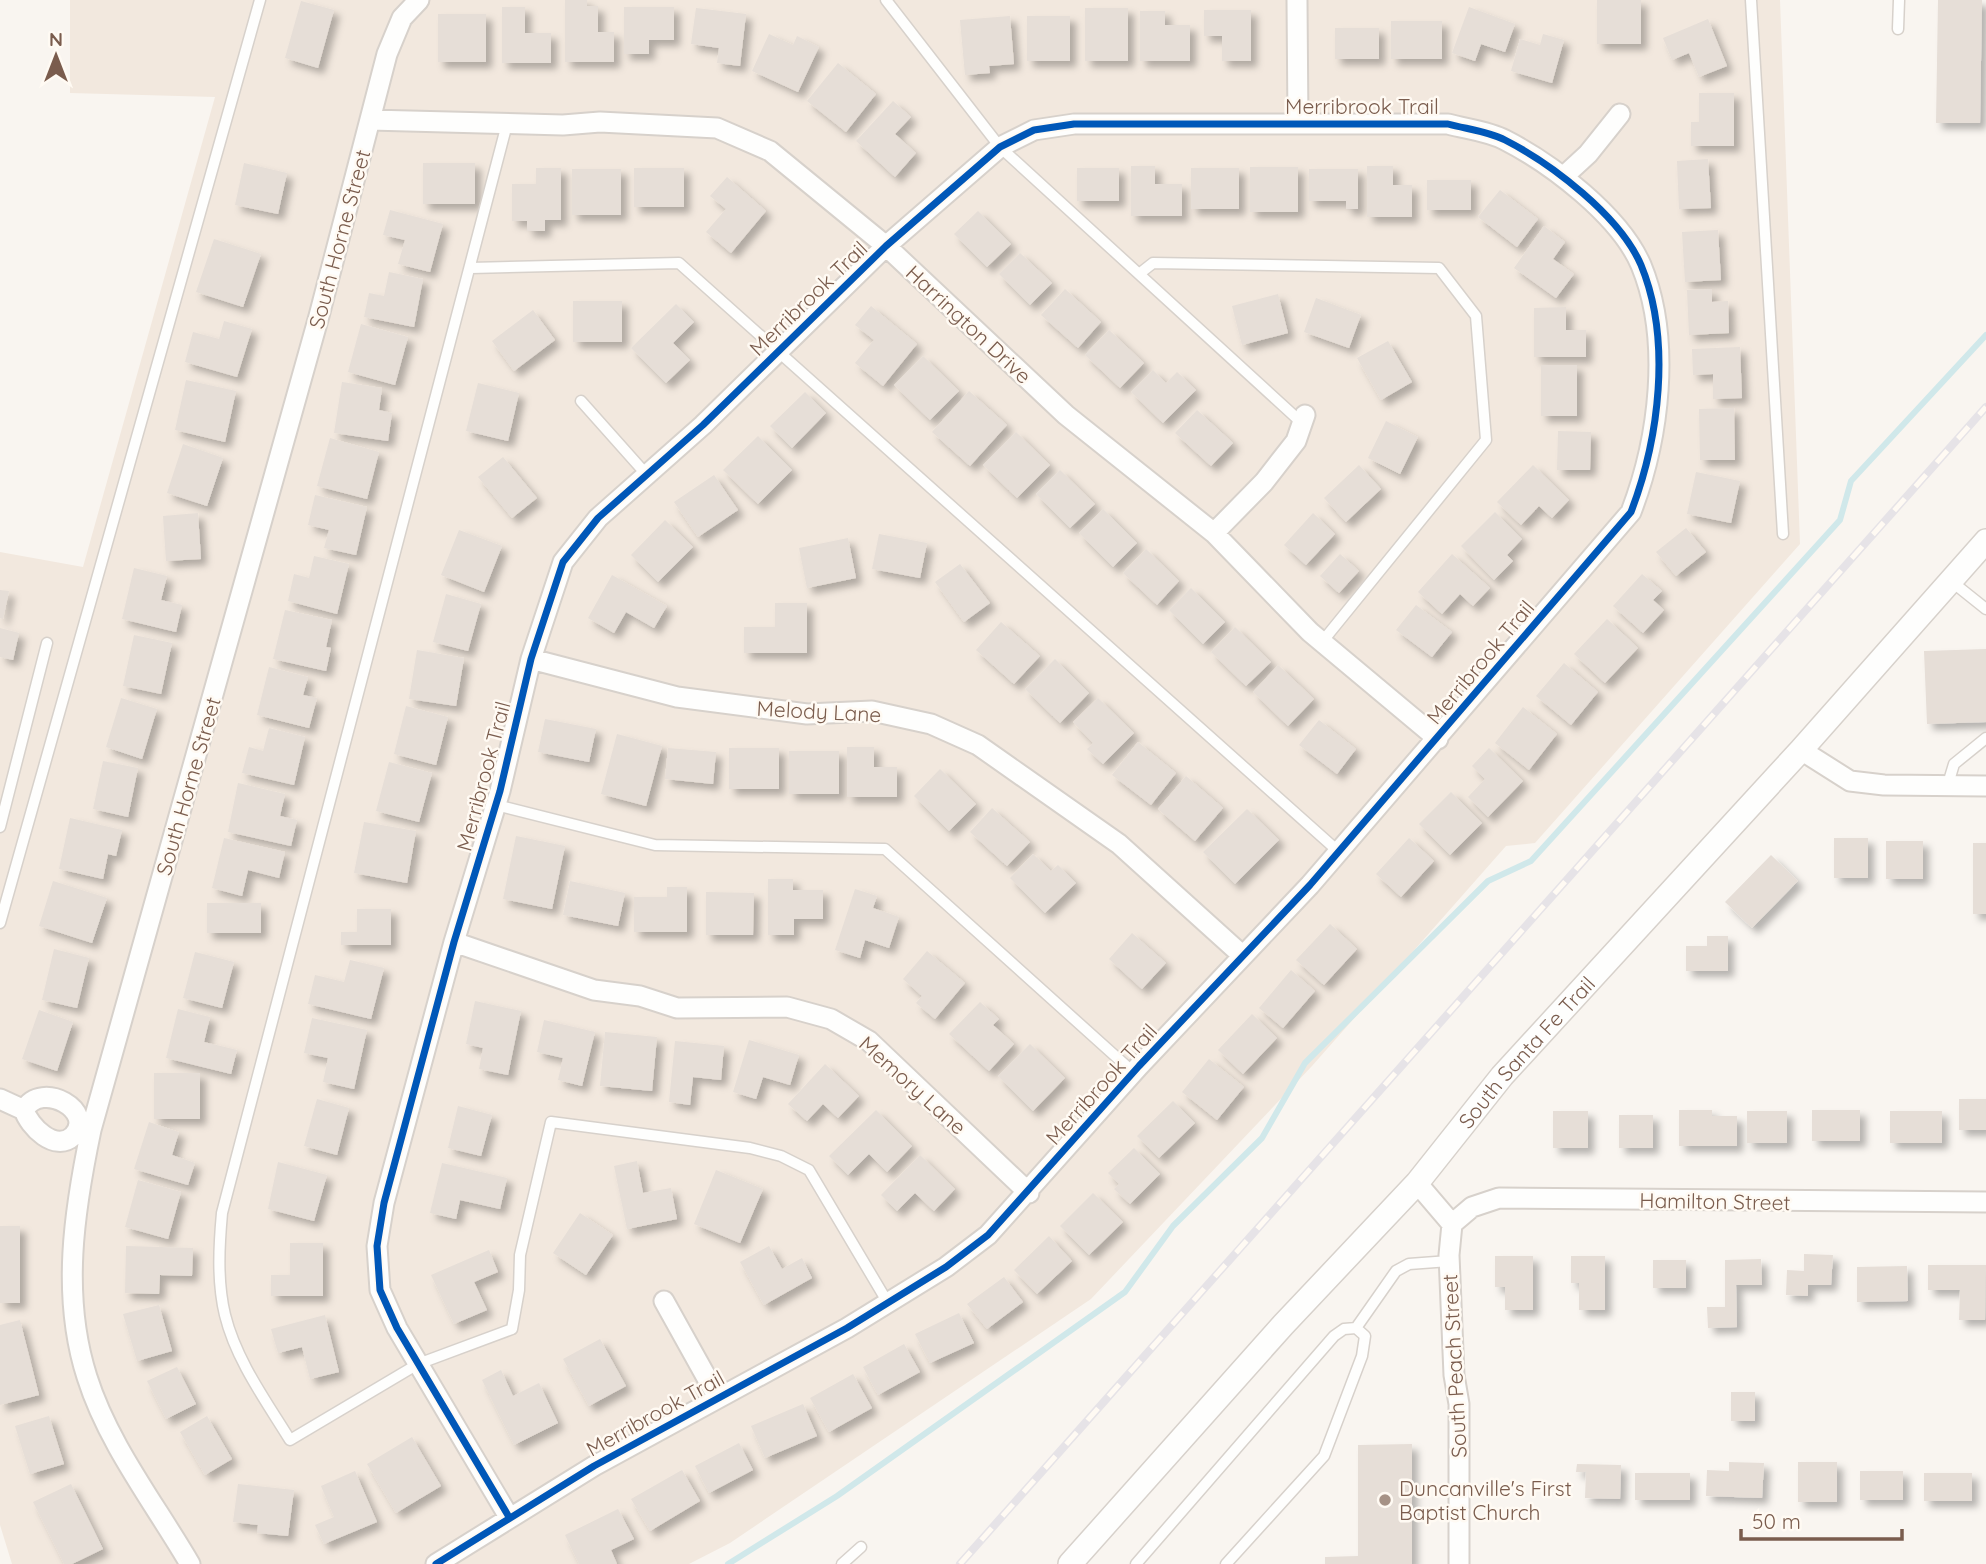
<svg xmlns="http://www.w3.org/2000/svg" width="1986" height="1564" font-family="Quicksand,sans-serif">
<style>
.residential{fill:#f2e8de}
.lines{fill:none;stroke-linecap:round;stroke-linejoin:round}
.stream{stroke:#d0e8ea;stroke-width:6}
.building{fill:#e6ded7;filter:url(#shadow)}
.service-casing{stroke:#d7d1cb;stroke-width:13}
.minor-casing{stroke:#d7d1cb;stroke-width:23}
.tertiary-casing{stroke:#d7d1cb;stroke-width:26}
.service{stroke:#fefefd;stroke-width:10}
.minor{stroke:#fefefd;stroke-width:19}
.tertiary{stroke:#fefefd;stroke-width:23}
.rail-casing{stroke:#e6e3e7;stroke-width:8}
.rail{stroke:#fffaf3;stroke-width:5;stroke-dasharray:16;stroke-linecap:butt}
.cycleway-casing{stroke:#fffaf3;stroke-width:11}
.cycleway{stroke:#0057b8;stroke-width:7}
.poi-dot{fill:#a69286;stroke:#fffaf3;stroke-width:2.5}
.labels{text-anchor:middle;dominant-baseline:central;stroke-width:5;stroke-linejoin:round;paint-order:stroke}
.street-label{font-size:21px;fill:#7a5c4d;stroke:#fffaf3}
.poi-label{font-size:21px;fill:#7a5c4d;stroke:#fffaf3;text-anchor:start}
</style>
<defs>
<filter id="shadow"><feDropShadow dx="6" dy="6" stdDeviation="3.5" flood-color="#0004"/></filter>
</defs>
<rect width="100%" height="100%" fill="#f9f5f0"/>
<!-- residential -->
<path class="residential" d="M70,0H1780L1800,544L1535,843L1506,846L1312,1066L1091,1299L730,1543L689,1564H12L0,1525V552L83,567L215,97L70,93Z"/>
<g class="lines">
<!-- stream -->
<path class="stream" d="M728,1564L837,1496L1125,1292L1173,1226L1262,1138L1305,1063L1488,881L1531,861L1840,520L1851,481L1986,335"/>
</g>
<!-- building -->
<path class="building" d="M565,0H587V6H598V32H614V62H565Z
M1597,0H1641V44H1597Z
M1938,0H1982L1980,123H1936Z
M301,1L334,10L318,68L285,58Z
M502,7H525V33H551V63H502Z
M624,7H674V40H649V54H624Z
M1469,7L1515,24L1505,52L1481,44L1475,61L1452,53Z
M696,8L746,14L740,66L717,63L719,48L691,44Z
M1085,8H1128V61H1085Z
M1204,10H1251V61H1222V36H1204Z
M1140,11H1165V25H1190V61H1140Z
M438,14H486V62H438Z
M1010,16L1014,64L989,66L990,73L965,75L960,20Z
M1027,16H1070V61H1027Z
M1708,19L1727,66L1699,77L1689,53L1672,60L1663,38Z
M1391,21H1442V59H1391Z
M1335,28H1379V59H1335Z
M769,34L793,45L797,36L819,47L798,92L752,71Z
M1543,34L1564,40L1552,83L1511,71L1520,39L1540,45Z
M838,63L876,94L846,132L807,101Z
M1699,93H1734V146H1691V122H1699Z
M893,101L911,117L895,134L916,153L895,177L856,141Z
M1708,159L1711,208L1679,209L1677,161Z
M244,163L287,173L278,214L235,205Z
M423,163H475V204H423Z
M1131,166H1155V184H1182V216H1131Z
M1367,166H1393V185H1412V217H1367Z
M1250,167H1298V212H1250Z
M536,168H561V220H545V231H527V221H512V184H536Z
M634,168H684V207H634Z
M1077,168H1119V201H1077Z
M1191,168H1239V209H1191Z
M572,169H621V215H572Z
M1309,169H1358V209H1346V201H1309Z
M727,177L766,211L731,253L706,232L726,209L710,196Z
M1427,180H1471V210H1427Z
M1500,190L1538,219L1517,247L1478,217Z
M390,210L443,224L430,272L398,264L405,240L383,235Z
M978,211L1011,244L987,267L954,234Z
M1544,226L1565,242L1553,259L1574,274L1556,298L1514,268Z
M1718,230L1721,280L1685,282L1682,232Z
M214,239L261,254L243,307L196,292Z
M1020,253L1052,283L1030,305L999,274Z
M389,272L423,279L414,327L364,317L369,293L384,296Z
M1065,289L1101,322L1078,348L1041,315Z
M1712,289V302L1728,301L1729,333L1689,335L1687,290Z
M1278,294L1288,333L1242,345L1232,306Z
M1316,298L1361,315L1349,348L1304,332Z
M573,301H622V342H573Z
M676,304L694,322L673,343L690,360L666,383L631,348Z
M871,306L917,344L883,386L855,363L874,340L855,325Z
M1566,307V330H1586V357H1534V308Z
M533,310L555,340L514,371L492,341Z
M224,321L252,329L237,377L185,362L193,332L219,339Z
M361,324L408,337L395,385L348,372Z
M1109,330L1144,363L1120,388L1085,355Z
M1388,341L1412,382L1381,400L1357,358Z
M1740,347L1742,398L1713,399V374L1693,375L1692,349Z
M923,356L959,391L930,420L894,385Z
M1541,365H1577V416H1541Z
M1153,370L1166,383L1177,372L1196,390L1163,423L1131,392Z
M186,380L236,391L225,442L175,430Z
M342,382L382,388L379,410L392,413L388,441L334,433Z
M478,383L519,393L508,441L466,431Z
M969,391L1007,425L970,466L932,432Z
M805,392L826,413L792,448L770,426Z
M1734,408L1735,460H1700L1699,409Z
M1197,410L1233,443L1211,466L1175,433Z
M1386,421L1418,437L1400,474L1368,458Z
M1558,431L1591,432L1590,470H1557Z
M1016,432L1050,465L1017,498L983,465Z
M758,436L792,470L758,504L723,470Z
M330,438L379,452L367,499L317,486Z
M183,444L223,458L207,506L167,493Z
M503,457L537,498L512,518L478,477Z
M1359,465L1381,489L1346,522L1324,498Z
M1533,465L1569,500L1552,518L1539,506L1521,525L1497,502Z
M1060,470L1095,504L1070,528L1036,494Z
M1696,472L1740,481L1731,523L1687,514Z
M714,475L738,510L698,537L674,502Z
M315,495L367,507L356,555L324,548L329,530L308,525Z
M1103,509L1137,543L1113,567L1079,533Z
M1495,512L1522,539L1507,555L1513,561L1494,580L1461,546Z
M198,513L201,559L166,561L163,516Z
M1313,513L1335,534L1306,565L1284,545Z
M665,520L693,547L658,582L631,555Z
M1686,528L1706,552L1676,576L1656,552Z
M459,530L502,546L484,592L441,575Z
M879,534L927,543L920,578L872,569Z
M848,538L856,578L807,588L799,548Z
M1146,549L1179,581L1157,605L1123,573Z
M1340,554L1359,571L1339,593L1320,576Z
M1452,554L1490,588L1473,606L1460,594L1442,614L1418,592Z
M314,556L349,564L337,614L288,601L294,574L309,578Z
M960,564L990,603L964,622L935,582Z
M134,568L167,576L161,600L182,605L176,632L122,619Z
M1642,574L1662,591L1653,600L1664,610L1643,633L1613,606Z
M612,575L667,606L654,628L626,612L614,633L588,618Z
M1191,588L1225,622L1203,644L1169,610Z
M0,590L9,591L3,619L0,618Z
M446,594L481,604L468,651L433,642Z
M775,603H807V653H744V627H775Z
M1416,605L1452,632L1432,657L1396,630Z
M285,610L332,620L326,647L331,648L326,671L273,659Z
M1607,619L1638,648L1605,683L1574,654Z
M1001,622L1040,656L1014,684L976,650Z
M1235,627L1271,662L1246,686L1211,652Z
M0,628L19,633L13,660L0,657Z
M134,635L172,643L161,694L123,686Z
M1986,649V722L1927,724L1924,651Z
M417,650L464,658L456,706L409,699Z
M1055,659L1089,693L1060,723L1025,689Z
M1564,663L1598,692L1571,725L1536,696Z
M1278,665L1314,699L1288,726L1253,692Z
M269,667L308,677L303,695L317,698L309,728L257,715Z
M121,698L157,709L142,759L106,747Z
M1098,698L1134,733L1103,764L1087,749L1093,743L1073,722Z
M406,706L448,717L436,765L394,754Z
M1523,707L1557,734L1529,770L1495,743Z
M545,719L596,729L589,762L538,752Z
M1319,720L1356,749L1337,774L1299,745Z
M269,728L305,737L294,785L242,773L249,747L263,751Z
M617,734L662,746L646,806L601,794Z
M1138,742L1176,773L1151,805L1112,775Z
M847,747H874V767H897V797H847Z
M668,748L716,752L713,784L665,779Z
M729,748H779V789H729Z
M1489,748L1523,781L1488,817L1468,797L1485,779L1472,766Z
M789,751H839V794H789Z
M103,761L138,768L128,817L93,809Z
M389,762L432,773L419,822L376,811Z
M940,769L976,804L949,831L914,796Z
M1186,776L1223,808L1195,841L1158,809Z
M238,783L285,794L280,816L297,820L291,846L228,832Z
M1451,792L1482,823L1450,855L1419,824Z
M992,808L1030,842L1007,866L970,832Z
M1247,809L1279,840L1235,884L1203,852Z
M70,818L122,830L116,856L108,854L103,879L59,869Z
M364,822L416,831L407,883L354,873Z
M516,836L565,846L552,909L503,899Z
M224,838L285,852L279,878L248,870L242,896L212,888Z
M1409,838L1434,861L1401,897L1376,874Z
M1834,838H1868V878H1834Z
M1886,841H1923V879H1886Z
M1973,843H1986V914H1973Z
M1033,854L1051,871L1058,865L1076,883L1045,913L1010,878Z
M1771,855L1798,881L1752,928L1725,902Z
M768,879H793V890H823V919H794V935H768Z
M53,881L107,898L92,943L39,926Z
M570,881L625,893L618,926L563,915Z
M667,887H687V932H634V897H667Z
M855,889L877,896L873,908L899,917L889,948L865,940L860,958L835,950Z
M706,892L754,893L753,935H706Z
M207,903H261V933H207Z
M357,909H391V945H341V932H357Z
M1330,924L1357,949L1324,985L1296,960Z
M1132,933L1166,963L1142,989L1109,959Z
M1707,936H1728V971H1686V946H1707Z
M54,949L89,958L77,1008L42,1000Z
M927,951L965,983L935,1019L916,1003L922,996L903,979Z
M195,952L234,962L222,1008L183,998Z
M350,960L384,968L371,1019L308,1004L315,975L344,982Z
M1291,970L1315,991L1283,1028L1259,1008Z
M475,1001L521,1011L508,1075L479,1069L483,1048L466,1044Z
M980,1002L999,1019L993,1025L1014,1044L989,1071L949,1034Z
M178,1009L210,1017L204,1042L237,1050L231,1074L166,1058Z
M39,1010L73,1022L57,1071L22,1059Z
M1252,1014L1277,1038L1243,1074L1218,1050Z
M312,1018L367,1030L354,1089L323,1082L328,1058L304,1053Z
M544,1020L595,1032L582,1086L558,1080L563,1058L537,1052Z
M605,1032L657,1037L652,1091L600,1086Z
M749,1040L799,1055L790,1085L763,1077L756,1099L733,1092Z
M675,1041L724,1046L721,1080L693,1077L690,1105L669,1102Z
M1030,1044L1065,1078L1033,1111L998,1076Z
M1209,1059L1244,1087L1217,1120L1182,1092Z
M825,1064L859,1096L838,1118L823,1104L807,1121L788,1104Z
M154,1073H200V1119H154Z
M317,1099L349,1108L337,1155L304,1146Z
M1959,1099H1986V1130H1959Z
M1173,1101L1195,1123L1159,1158L1137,1136Z
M458,1106L492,1115L481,1156L448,1148Z
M876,1110L912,1146L887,1172L869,1154L848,1175L829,1156Z
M1679,1110H1712V1116H1737V1146H1679Z
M1812,1110H1860V1141H1812Z
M1553,1111H1588V1148H1553Z
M1747,1111H1787V1143H1747Z
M1890,1111H1942V1143H1890Z
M1619,1115H1653V1148H1619Z
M149,1122L179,1132L172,1155L195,1163L188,1185L134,1169Z
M1134,1148L1160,1174L1130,1204L1114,1189L1119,1184L1108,1173Z
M920,1155L955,1189L934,1211L915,1193L897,1211L881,1195Z
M637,1161L643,1193L671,1188L677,1219L627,1229L614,1166Z
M278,1162L327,1175L314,1221L268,1209Z
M442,1163L507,1178L500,1209L460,1200L456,1219L430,1213Z
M716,1170L763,1189L740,1243L694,1224Z
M138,1180L181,1192L168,1239L125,1227Z
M1093,1193L1123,1222L1089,1255L1060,1226Z
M580,1213L613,1235L586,1275L553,1253Z
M0,1226H20V1303H0Z
M1049,1236L1072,1261L1037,1294L1014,1270Z
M290,1243H323V1296H271V1275H290Z
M126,1246L193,1248L192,1276L160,1275L159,1294L125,1293Z
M769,1246L782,1269L802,1258L812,1278L764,1305L740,1262Z
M489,1250L498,1272L474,1282L487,1310L454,1324L431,1275Z
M1804,1254L1833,1255L1831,1285H1808V1296L1786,1295L1787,1270L1804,1271Z
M1495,1256H1533V1310H1505V1287H1495Z
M1571,1256H1605V1310H1579V1283H1571Z
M1761,1259L1762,1285H1736L1737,1327L1708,1328L1707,1307H1725V1260Z
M1653,1260H1686V1288H1653Z
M1928,1265H1986L1985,1320H1959L1960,1290H1928Z
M1907,1266L1908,1301L1857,1302V1267Z
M1004,1277L1023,1302L987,1329L967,1304Z
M159,1305L172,1351L137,1361L123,1314Z
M959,1313L974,1343L930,1363L915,1334Z
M325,1315L339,1372L310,1379L302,1347L278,1353L271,1329Z
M20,1320L39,1395L0,1405V1325Z
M600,1339L626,1386L589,1406L563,1359Z
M904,1344L920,1372L878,1395L863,1367Z
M177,1367L196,1404L166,1419L147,1381Z
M501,1370L513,1396L539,1383L558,1423L514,1445L482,1380Z
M853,1374L872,1408L829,1432L810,1398Z
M1731,1392H1755V1421H1731Z
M803,1404L817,1436L765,1458L751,1426Z
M49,1416L64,1464L30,1474L15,1426Z
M207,1416L232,1459L205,1475L180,1432Z
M412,1437L441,1486L396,1513L367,1464Z
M739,1443L753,1470L709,1493L695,1466Z
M1412,1444V1564H1325V1557L1358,1556V1445Z
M1729,1462L1764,1463L1762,1498L1706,1496L1707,1470L1729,1471Z
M1798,1462H1837V1502H1798Z
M1577,1464L1621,1465L1620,1499L1585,1498L1586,1472H1576Z
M682,1470L700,1501L650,1531L631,1499Z
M355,1471L377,1522L324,1544L315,1525L334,1517L321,1486Z
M1860,1471H1903V1500H1860Z
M1635,1473H1690V1500H1635Z
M1924,1473H1972V1501H1924Z
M71,1484L103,1549L72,1564H64L33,1502Z
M238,1484L294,1490L288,1536L257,1533L258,1525L233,1522Z
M618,1509L634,1539L611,1550L617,1564H579L565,1535Z"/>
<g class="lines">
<defs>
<path id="service" d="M886,0L1000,147L1302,423
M1751,0L1783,534
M1898,29L1899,0
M507,124L222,1213C219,1246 217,1282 225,1315C236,1360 266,1401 290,1440L418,1364L512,1329L519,1290L520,1255L551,1122L750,1148L781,1156L809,1170L888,1303
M471,268L679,263L1339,852
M1139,274L1153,263L1439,268L1476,316L1486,440L1322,642
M581,401L646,474
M1951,581L1986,609
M1948,784L1954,764L1986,738
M496,805L655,845L885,849L1133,1072
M0,827L47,643
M0,923L260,0
M1356,1328L1396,1271L1409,1264L1449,1261
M842,1564L861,1547
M1136,1564L1334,1336L1344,1329L1356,1328L1365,1336L1362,1356L1324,1456L1226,1564"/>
<path id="minor" d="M1297,0L1298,124
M370,120L563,125L600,122L717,128L770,151L886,246L1066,415L1214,533L1310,632L1438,739
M1563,177L1588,154L1620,114
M1214,533L1264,482L1296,441L1305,415
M531,659L677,697L807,714L872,711L931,724L978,745L1119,844L1243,956
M1801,750L1850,781L1884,785L1986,786
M454,942L594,990L640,996L677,1008L787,1007L831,1019L869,1041L1029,1193
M0,1099L24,1110C29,1126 55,1153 73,1136C97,1112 42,1079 24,1110
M1417,1183L1452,1224L1449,1255L1454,1375L1459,1404V1564
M1452,1224L1472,1207L1499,1198L1986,1202
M664,1301L718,1398
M190,1564C155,1504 108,1444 87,1377C61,1296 74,1211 91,1130L319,316L387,54L402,18L419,0
M436,1564L594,1466L847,1328L946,1267L988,1235L1139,1066L1310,885L1631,512C1659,439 1672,340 1641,265C1620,216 1552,164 1505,140C1488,131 1466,129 1448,124H1074L1034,130L1000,147L886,246L703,425L598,518L563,562L531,659L500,791L454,942L384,1203L377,1246L380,1290L397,1328L509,1517"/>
<g id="tertiary">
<path id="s1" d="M1070,1564L1283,1325L1417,1183L1502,1076L1801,750L1986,541"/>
</g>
</defs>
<!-- service casing -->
<use href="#service" class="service-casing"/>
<!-- minor casing -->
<use href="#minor" class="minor-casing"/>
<!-- tertiary casing -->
<use href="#tertiary" class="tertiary-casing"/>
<!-- service -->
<use href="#service" class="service"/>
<!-- minor -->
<use href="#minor" class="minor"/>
<!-- tertiary -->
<use href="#tertiary" class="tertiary"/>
<defs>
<path id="rail" d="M960,1564L1986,407"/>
</defs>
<!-- rail casing -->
<use href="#rail" class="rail-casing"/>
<!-- rail -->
<use href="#rail" class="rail"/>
<defs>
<path id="cycleway" d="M436,1564L594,1466L847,1328L946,1267L988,1235L1139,1066L1310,885L1631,512C1659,439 1672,340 1641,265C1620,216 1552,164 1505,140C1488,131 1466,129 1448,124H1074L1034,130L1000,147L886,246L703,425L598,518L563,562L531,659L500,791L454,942L384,1203L377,1246L380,1290L397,1328L509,1517"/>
</defs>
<!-- cycleway casing -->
<use href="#cycleway" class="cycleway-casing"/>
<!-- cycleway -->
<use href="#cycleway" class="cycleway"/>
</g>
<!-- markers -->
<circle class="poi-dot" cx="1385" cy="1500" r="7"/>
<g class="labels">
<!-- street labels -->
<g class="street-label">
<text x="1362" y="106">Merribrook Trail</text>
<text transform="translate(339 239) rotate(-75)">South Horne Street</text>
<text transform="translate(808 298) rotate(-44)">Merribrook Trail</text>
<text transform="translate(969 324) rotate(43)">Harrington Drive</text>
<text transform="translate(1480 662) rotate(-50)">Merribrook Trail</text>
<text transform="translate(819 711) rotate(3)">Melody Lane</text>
<text transform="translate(483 776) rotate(-75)">Merribrook Trail</text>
<text transform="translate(188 786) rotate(-74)">South Horne Street</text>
<text stroke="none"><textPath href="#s1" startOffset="686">South Santa Fe Trail</textPath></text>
<text transform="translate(1101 1084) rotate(-48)">Merribrook Trail</text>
<text transform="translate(913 1085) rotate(42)">Memory Lane</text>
<text transform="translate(1715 1201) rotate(1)">Hamilton Street</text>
<text transform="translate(1454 1366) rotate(-93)">South Peach Street</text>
<text transform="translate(655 1413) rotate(-29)">Merribrook Trail</text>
</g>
<!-- poi labels -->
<g class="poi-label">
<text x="1399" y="1488">Duncanville's First<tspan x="1399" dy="24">Baptist Church</tspan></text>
</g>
</g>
<!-- north arrow -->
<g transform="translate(56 56)" stroke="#fffaf3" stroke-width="5" paint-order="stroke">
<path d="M0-5L12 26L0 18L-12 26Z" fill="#7a5c4d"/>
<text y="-10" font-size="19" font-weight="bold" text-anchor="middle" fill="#7a5c4d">N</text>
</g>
<!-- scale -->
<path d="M1741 1529v10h161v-10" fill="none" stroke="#7a5c4d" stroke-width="3.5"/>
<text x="1752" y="1529" font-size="21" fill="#7a5c4d" stroke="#fffaf3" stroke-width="5" paint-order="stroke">50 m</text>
</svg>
